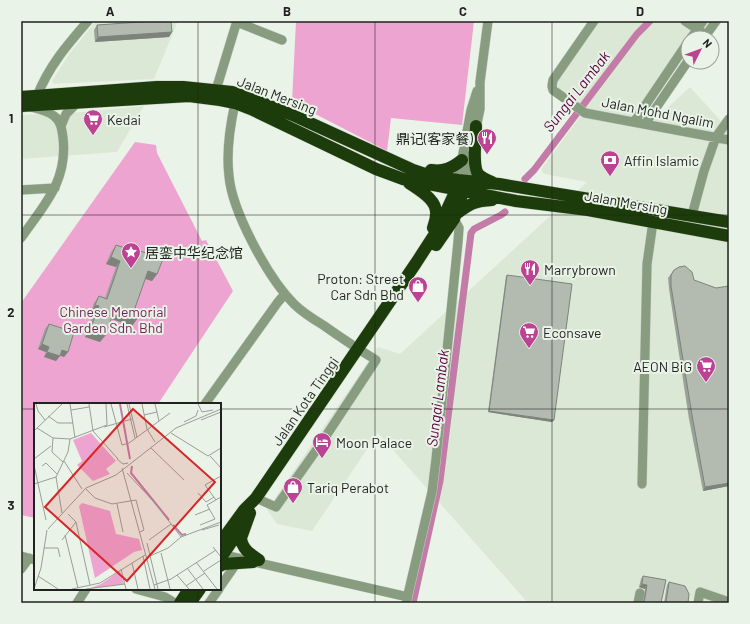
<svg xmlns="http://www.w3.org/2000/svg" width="750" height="624" font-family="Barlow,'Noto Sans SC',sans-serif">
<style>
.built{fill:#dbe8d6}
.green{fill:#eea4d0}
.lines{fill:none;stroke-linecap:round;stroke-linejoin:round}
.canal{stroke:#c37ca7;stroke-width:7}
.minor-casing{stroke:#c5cdc3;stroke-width:10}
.highway-casing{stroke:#c5cdc3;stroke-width:13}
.minor{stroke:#889c80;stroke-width:9}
.highway{stroke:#1d3c0b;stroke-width:12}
.wall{fill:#9aa197}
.shaded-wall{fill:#7d837b}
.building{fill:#b3bbb0;stroke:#7d837b}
.grid{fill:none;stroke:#1f221e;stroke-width:1;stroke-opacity:0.55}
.labels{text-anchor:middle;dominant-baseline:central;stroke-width:4;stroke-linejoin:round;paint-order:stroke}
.street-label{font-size:14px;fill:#1f221e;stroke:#eaf3e7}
.poi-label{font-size:14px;fill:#1f221e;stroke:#eaf3e7;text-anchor:start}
.park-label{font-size:14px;fill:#741f58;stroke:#eaf3e7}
.water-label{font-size:15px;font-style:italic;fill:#580040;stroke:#eaf3e7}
.inset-river{fill:none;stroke:#c37ca7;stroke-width:2}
.inset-road{fill:none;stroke:#999f97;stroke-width:1}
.view{fill:#d62828;fill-opacity:0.15;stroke:#d62828;stroke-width:2}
.inset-edge{fill:none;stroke:#1f221e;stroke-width:2}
.neatline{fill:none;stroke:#1f221e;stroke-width:1.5}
.grid-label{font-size:13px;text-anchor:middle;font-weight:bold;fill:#1f221e}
</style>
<rect width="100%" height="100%" fill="#eaf3e7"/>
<!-- built -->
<path class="built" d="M96,21H178L154,79L53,84L52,81L70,53Z
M592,21H706L638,120L652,122L690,87L729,130V603H528L378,433L312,531L277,524L267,510L378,347L400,354L587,182L545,174L542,172V168L582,114L551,92Z
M144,106L117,152L21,159V115L71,113Z"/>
<!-- green -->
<path class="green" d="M296,21H474L462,125L391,118L387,151L292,102Z
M135,142L156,145L157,153L202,241L206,240L233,291L158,404H35V518L21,515V303Z"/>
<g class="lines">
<!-- canal -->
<path class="canal" d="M525,179L534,170L637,34L650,21
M413,603L440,481L471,233L474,229L501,215L505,212"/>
<defs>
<path id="minor" d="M594,21L553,80L552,86L553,90L585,113L729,140
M685,21L706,35
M237,22L282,40
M691,38L703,21
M704,38L716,21
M216,90L237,21
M37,96C49,66 67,45 88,21
M235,103C230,126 226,152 229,176C232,211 268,278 294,304C302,312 313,319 323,325C340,337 358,349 376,360L320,445L276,507L256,498
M634,122L688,42
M645,124L688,61
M61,126L66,114L78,102
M475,133L480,109V82L488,21
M458,180L471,110L477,91
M467,181L471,155
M21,190L55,188
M692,215L704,171L716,137L729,119
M21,238C44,205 68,181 63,138C62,130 61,121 54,116C48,111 38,109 31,107
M205,404L278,302L285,294
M642,484L647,264L653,222
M220,554L408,597
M21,556L35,560
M21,569L29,558
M220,587L236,564
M136,589L165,597L175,603
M77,603L86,589
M209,603L219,589
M406,603L432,492L436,459L458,242L459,228L454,219
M638,603L640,593
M698,603L700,592L729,602"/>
<path id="highway" d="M21,97L157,87H183L232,92L258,101L297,117L413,170L428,175L458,180L499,184L729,222
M21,106L189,96L220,100L235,103L253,110L376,169L403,179L516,201L588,210L729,236
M476,126C476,137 472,165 478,174C482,178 487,180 492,182
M431,170C444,172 452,168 462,160
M409,183C419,190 438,200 436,215C436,220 434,224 433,228
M456,214C470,204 474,201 492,200
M436,245L454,219L466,183
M250,513L241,538C242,549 250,554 259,560
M220,543L244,510L256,498L416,263L438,229L456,190L457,183
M220,559L241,528
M220,566L224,564L253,562
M180,603L189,589
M190,603L200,589"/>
</defs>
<!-- minor casing -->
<use href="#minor" class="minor-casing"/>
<!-- highway casing -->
<use href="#highway" class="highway-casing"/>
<!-- minor -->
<use href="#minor" class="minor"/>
<!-- highway -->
<use href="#highway" class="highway"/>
</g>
<!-- wall -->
<path class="wall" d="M97,25L172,32L169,37L95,42L94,30Z
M116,245L125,248L126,246L157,274L152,281L145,279L135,308L137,319L132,326L111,319L100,342L85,337L94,313L91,312L94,303L99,296L105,298L116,267L106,264L111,252Z
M674,270L729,486L703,491L689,419L669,289L668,278Z
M507,275L554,420L552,422L488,412L506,276Z
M49,324L68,352L64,357L60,355L56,361L44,357L46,352L38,349L45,329Z
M643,576L661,603H642L645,589L639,587L641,579Z
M669,582L688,603H664L667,585Z"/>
<!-- shaded-wall -->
<path class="shaded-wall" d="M172,32L169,37L95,42L98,37Z
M111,257L120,261L116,267L106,264Z
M148,271L157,274L152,281L143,278Z
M95,305L99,306L94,313L91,312Z
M114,311L137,319L132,326L109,318Z
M90,330L105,336L100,342L85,337Z
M42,344L49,347L46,352L38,349Z
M62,350L68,352L64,357L58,355Z
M47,352L60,356L56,361L44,357Z
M489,411L554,420L552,422L488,412Z
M729,483V486L703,491L705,487Z
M642,584L647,585L645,589L639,587Z"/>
<!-- building -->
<path class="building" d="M154,21H171L172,32L98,37L97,25Z
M116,245L125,248L126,246L163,259L157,274L148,271L135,308L140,310L137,319L114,311L105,336L90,330L99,306L95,305L99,296L107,299L120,261L111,257Z
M685,266L692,272L694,280L716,288L729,286V483L705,487L692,415L671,286V275L674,270L679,267Z
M507,275L572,284L554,420L489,411Z
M49,324L74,332L68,352L62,350L60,356L47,352L49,347L42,344Z
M643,576L666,580L661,603H644L647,585L642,584Z
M669,582L685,586L689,594L688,603H666Z"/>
<!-- grid -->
<path class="grid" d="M198,21V404M375,21V603M552,21V603M21,215H729M21,409H35M220,409H729M198,589V603"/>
<!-- icons -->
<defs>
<symbol id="supermarket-pin" viewBox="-11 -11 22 30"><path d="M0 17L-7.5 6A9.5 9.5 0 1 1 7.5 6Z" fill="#bd4294" stroke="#eaf3e7"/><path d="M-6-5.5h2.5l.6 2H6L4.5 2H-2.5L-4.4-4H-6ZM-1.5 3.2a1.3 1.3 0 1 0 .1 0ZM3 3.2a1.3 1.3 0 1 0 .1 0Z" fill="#fff"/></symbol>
<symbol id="restaurant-pin" viewBox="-11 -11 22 30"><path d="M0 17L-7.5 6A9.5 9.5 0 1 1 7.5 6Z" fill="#bd4294" stroke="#eaf3e7"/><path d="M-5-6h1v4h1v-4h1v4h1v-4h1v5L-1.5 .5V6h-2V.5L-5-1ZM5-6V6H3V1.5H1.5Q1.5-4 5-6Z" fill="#fff"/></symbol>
<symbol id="bank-pin" viewBox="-11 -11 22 30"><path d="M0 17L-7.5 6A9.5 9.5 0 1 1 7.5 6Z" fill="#bd4294" stroke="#eaf3e7"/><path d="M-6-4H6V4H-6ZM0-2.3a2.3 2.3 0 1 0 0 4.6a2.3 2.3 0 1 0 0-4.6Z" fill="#fff"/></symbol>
<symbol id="sight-pin" viewBox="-11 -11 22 30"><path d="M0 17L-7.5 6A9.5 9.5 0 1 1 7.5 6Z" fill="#bd4294" stroke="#eaf3e7"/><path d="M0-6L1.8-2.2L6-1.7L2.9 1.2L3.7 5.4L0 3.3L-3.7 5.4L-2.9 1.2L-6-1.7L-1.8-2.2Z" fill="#fff"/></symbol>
<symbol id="shop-pin" viewBox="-11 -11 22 30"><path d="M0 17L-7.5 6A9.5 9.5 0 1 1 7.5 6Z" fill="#bd4294" stroke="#eaf3e7"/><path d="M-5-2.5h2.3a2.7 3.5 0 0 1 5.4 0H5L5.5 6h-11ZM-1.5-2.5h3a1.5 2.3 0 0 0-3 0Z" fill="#fff"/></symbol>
<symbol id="hotel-pin" viewBox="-11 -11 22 30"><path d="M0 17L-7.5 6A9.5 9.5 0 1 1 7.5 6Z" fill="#bd4294" stroke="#eaf3e7"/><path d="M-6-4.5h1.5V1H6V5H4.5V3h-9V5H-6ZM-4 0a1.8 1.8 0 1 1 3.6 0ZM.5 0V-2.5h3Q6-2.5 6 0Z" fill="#fff"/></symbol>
</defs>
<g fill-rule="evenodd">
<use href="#supermarket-pin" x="82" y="108" width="22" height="30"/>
<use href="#restaurant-pin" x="476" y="127" width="22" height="30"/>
<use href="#bank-pin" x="599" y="149" width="22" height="30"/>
<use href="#sight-pin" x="120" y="241" width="22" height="30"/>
<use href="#restaurant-pin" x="519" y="258" width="22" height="30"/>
<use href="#shop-pin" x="407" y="275" width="22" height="30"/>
<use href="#supermarket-pin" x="518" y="321" width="22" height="30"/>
<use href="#supermarket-pin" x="695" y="355" width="22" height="30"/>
<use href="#hotel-pin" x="311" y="431" width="22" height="30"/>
<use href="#shop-pin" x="282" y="476" width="22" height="30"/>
</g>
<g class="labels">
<!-- street labels -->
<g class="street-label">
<text transform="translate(277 95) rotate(21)">Jalan Mersing</text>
<text transform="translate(658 112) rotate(11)">Jalan Mohd Ngalim</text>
<text transform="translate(626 202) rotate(10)">Jalan Mersing</text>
<text transform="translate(305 401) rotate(-55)">Jalan Kota Tinggi</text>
</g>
<!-- poi labels -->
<g class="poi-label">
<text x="107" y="119">Kedai</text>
<text x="473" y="138" text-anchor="end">鼎记(客家餐)</text>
<text x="624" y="160">Affin Islamic</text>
<text x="145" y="252">居銮中华纪念馆</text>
<text x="544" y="269">Marrybrown</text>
<text x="404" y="278" text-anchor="end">Proton: Street<tspan x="404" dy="16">Car Sdn Bhd</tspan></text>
<text x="543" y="332">Econsave</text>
<text x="692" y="366" text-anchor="end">AEON BiG</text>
<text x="336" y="442">Moon Palace</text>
<text x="307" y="487">Tariq Perabot</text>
</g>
<!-- park labels -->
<g class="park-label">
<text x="113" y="311">Chinese Memorial<tspan x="113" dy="16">Garden Sdn. Bhd</tspan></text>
</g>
<!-- water labels -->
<g class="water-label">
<text transform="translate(576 91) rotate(-52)">Sungai Lambak</text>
<text transform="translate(437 398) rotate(-83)">Sungai Lambak</text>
</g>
</g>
<!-- overview -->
<g transform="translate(34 403)">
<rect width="187" height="187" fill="#eaf3e7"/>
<path d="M57,30L82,58L72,66L76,71L59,78L43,62L48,58L39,37ZM48,100L76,108L82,131L105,136L108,147L100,149L61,175L45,103ZM86,168L90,181L54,186L67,181Z" fill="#eea4d0"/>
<path class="inset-river" d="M86,1L96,56M98,63L97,70L135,117M139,122L148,132L152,131"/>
<path class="inset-road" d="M2,1L4,8L11,17M36,1L41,35M55,1L59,28L84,56M72,1L73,22M77,1L88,42L95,40L136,10M93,1L101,35M95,1L103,34M108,1L113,26L121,39M121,1L125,18M164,1L168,9L179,7M37,7L55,4M110,12L123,9M14,13L24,20H39M167,17L187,9M150,19L162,13L164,7M70,24L98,16M3,25L19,35L36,36L73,22M0,28L28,1M137,30L174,53L187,45M19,35L18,49L29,59M117,45L150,77M176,53L187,65M0,56L17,43M83,56L89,61L94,60M30,58L48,86M0,62L12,117M8,63L12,60L23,71M88,65L121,186M93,70L122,101L147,134L187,119M0,81L22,74M52,86L61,95L78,101L102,97L110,127L106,129M164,90L172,99L180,94M182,97L171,82L187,73M83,101L89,129M28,110L22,74L34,49L36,36M34,111L42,119L56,182M161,112L176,106M166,122L181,116L173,102L187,94M14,126L52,85L82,72L142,25L187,6M168,127L185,122M31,132L44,185M28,137L42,119M115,137L137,121M113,140L124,186M179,144L187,154M10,145H24L26,154M127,150L136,186M109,153L116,186M116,153L134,145L147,134M162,159L183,186M98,160L104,186M153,165L169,186M87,166L92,186M170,168L187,157M143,172L155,186M4,173L24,186M120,182L137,176L182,147M152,183L171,170M0,186L7,165L13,127M38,186L66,180L111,152M52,186L91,181"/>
<path class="view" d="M99,6L181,79L93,178L11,104Z"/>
<rect width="187" height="187" class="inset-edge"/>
</g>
<!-- border -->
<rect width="750" height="624" fill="none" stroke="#eaf3e7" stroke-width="44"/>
<!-- north arrow -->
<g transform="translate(700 50) rotate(48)"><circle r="19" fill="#eaf3e7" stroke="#999f97"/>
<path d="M0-3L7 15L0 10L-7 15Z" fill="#bd4294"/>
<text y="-6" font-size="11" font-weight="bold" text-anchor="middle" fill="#1f221e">N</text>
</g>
<rect x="22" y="22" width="706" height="580" class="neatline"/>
<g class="grid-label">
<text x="110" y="16">A</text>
<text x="287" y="16">B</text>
<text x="463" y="16">C</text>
<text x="640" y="16">D</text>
<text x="11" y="123">1</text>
<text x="11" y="317">2</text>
<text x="11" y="510">3</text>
</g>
</svg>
